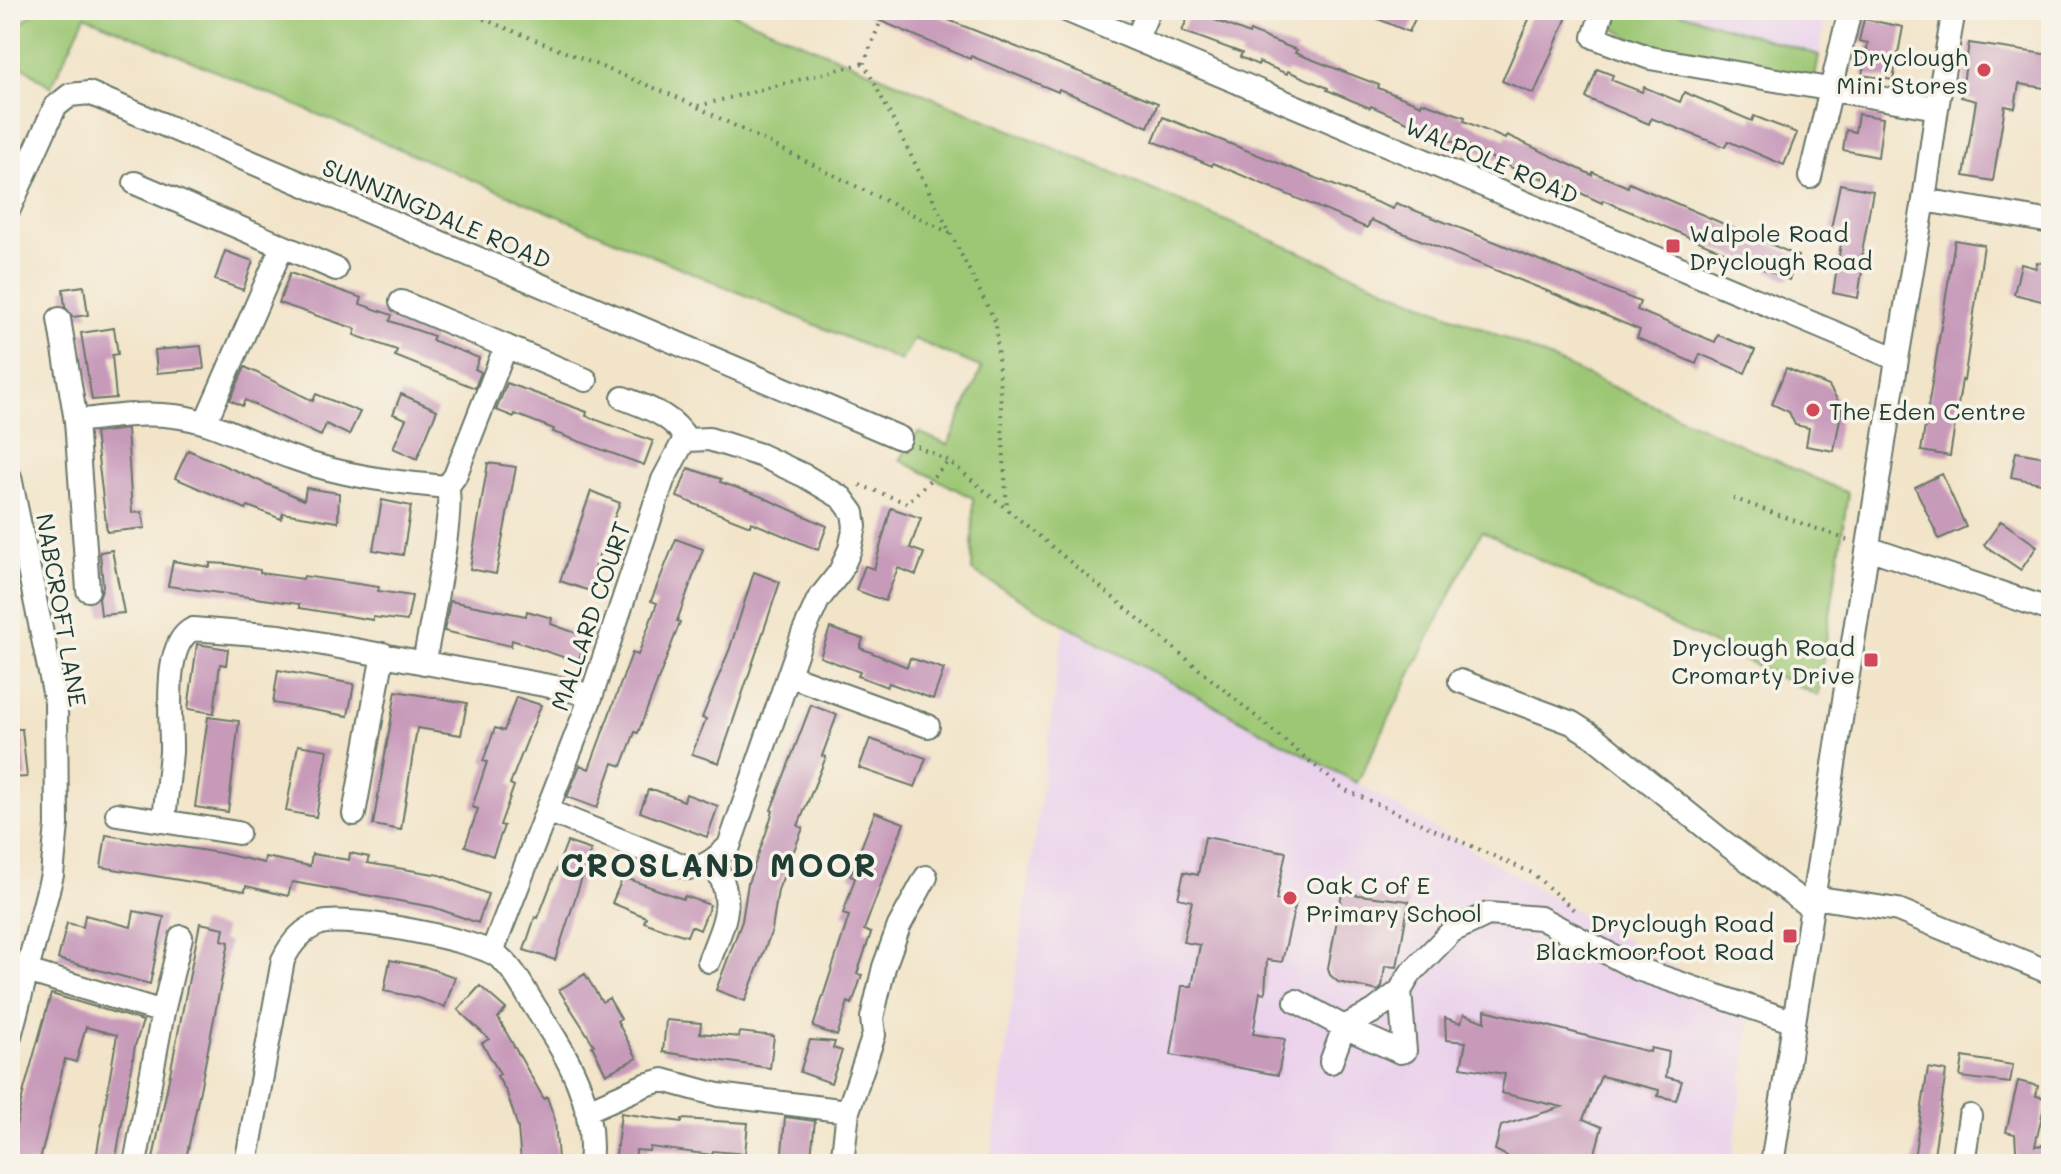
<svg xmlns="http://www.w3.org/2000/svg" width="2061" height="1174" font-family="Mali,sans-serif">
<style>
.built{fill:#ead1ec}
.green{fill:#9dc774;stroke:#5e8254;stroke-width:2}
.building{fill:#c79aba}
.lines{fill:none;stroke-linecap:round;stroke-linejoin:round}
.minor-casing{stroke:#697768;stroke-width:26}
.path{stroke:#697768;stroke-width:4;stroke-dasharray:2 6;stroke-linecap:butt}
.minor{stroke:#fff;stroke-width:22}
.poi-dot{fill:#d1495b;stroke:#f7f3e8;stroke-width:3}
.labels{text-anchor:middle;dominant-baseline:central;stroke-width:7;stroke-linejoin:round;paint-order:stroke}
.poi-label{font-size:24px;fill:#1f3d34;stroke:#f7f3e8;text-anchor:end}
.street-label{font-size:24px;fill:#1f3d34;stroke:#f7f3e8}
.district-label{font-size:32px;font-weight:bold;letter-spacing:2px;fill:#1f3d34;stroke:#f7f3e8}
</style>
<rect width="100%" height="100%" fill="#f7f3e8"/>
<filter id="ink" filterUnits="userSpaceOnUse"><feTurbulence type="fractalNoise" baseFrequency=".0125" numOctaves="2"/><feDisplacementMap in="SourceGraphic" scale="16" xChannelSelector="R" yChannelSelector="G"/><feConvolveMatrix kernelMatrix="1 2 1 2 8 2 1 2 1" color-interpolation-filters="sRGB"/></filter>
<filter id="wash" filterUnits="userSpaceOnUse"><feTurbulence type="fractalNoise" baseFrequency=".006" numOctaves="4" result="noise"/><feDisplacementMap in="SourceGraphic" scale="32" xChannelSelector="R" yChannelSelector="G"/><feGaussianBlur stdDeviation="1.8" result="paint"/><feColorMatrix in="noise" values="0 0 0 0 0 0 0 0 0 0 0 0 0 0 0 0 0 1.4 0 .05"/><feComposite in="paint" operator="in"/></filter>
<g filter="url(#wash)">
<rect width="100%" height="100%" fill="#f2e4c9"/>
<!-- built -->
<path class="built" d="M1671,10H1827L1819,55Z
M1064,624L1357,783L1751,1013L1732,1164H990Z"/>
<!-- green -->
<path class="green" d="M37,10H725L1502,337L1848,493L1818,696L1482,531L1357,783L1064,624L972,571L973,498L900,460L918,432L948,445L982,368L914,339L901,361L85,16L51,87L10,57V33Z
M1615,10H1671L1819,55L1815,78L1648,48L1609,25Z"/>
<g id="blocks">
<!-- building -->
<path class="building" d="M855,10H923L1158,103L1148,127L1059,89L1058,92L971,56L970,59Z
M1191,10H1199L1212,15L1210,18L1249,34L1250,31L1269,39L1297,50L1295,53L1379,85L1378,88L1421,105L1422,102L1465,117L1464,121L1505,139L1507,135L1592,175L1593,172L1628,187L1629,183L1798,256L1789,280L1603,200L1602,203L1544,176L1543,179L1515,167L1514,169L1456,140L1455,143L1371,106L1370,108L1327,90L1328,88L1288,71L1287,74L1259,62L1258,65L1240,57L1242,53L1182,31Z
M1357,10H1419L1409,32Z
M1533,10H1570L1534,94L1502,81Z
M1864,19L1903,27L1893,80L1862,75L1868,43L1859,41Z
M1969,43L2051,55V89L2019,84L2015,108L2005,106L1993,181L1964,176L1976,101L1961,97Z
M1597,69L1613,75L1611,80L1642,92L1644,87L1680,102L1684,92L1752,121L1754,116L1797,133L1784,165L1728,141L1725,147L1651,118L1649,124L1586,98Z
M1858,114L1883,118L1878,157L1843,150L1846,130L1855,132Z
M1163,117L1393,209L1396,203L1498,243L1640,302L1637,310L1715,342L1718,335L1755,350L1745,373L1700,354L1696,364L1637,338L1640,330L1547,291L1371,220L1367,228L1213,163L1212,166L1153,141Z
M1840,184L1873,191L1861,258H1864L1858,298L1833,293L1843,231L1831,229Z
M1955,240L1984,245L1964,381L1962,380L1950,456L1921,451Z
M225,251L253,261L243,290L215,280Z
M2037,262L2051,265V277L2045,302L2014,294L2021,264L2036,268Z
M290,273L362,298L360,304L392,315L390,321L434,336L432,340L479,358L475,369L481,372L475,388L395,356L397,350L354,335L356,329L279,303Z
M84,286L88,315L73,317L65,307L63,289Z
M114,328L118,354L112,355L116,398L92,400L81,333Z
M201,346L204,369L157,373L155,350Z
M245,367L313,401L316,394L360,412L349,435L326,424L321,436L245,400L242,406L230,400Z
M1786,368L1829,386L1842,408L1834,451L1806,446L1809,428L1795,425L1789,412L1772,404Z
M507,383L587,412L586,416L653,441L644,465L553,432L554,429L515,414L514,417L496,410Z
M401,394L437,410L417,459L393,448L406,419L393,414Z
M127,429L132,513L142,512L145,528L107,532L95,433Z
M188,450L304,500L306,488L339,493L338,522L283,513L281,519L248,506L246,509L175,478Z
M2016,452L2051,458V485L2011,477Z
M488,463L516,467L496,574L470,569Z
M688,468L721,479L720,482L760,496L827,526L818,550L751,522L750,526L677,497Z
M1942,474L1966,527L1939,539L1915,487Z
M591,491L620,503L593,570L597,571L590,591L560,581Z
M382,500L411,506L403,555L373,550Z
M891,508L921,518L910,548L924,553L916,575L898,568L885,601L856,590L865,566L874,569Z
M2001,521L2037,546L2021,570L1984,545Z
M676,539L703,549L677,621L680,622L638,733L635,732L622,766L613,763L597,808L567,797L580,765L589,769L632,653L638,655L657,603L651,601Z
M112,550L124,613L101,615L99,598L103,586L100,552Z
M173,561L210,567V563L228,564L260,570V573L303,579L304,576L379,587L378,591L412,596L407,621L373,617V620L299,608V604L168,586Z
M754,572L780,582L719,763L692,754L706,719L702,718L730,648Z
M450,601L526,616L527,611L552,618L551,624L587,637L578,662L512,640L511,646L444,631Z
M830,628L863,639L860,648L907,667L910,658L944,669L933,699L889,683L887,687L858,676L860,672L820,657Z
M197,644L228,649L226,665L220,664L214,713L188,709Z
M278,670L354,684L348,716L273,703Z
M396,691L467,703L461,735L417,728L401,830L373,825Z
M516,697L541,705L510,784L514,786L500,825L504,826L493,856L465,846L478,809L472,807L487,762L483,761L489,745L495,728L504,731Z
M811,705L837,715L822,756L826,757L798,826L803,828L778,890L772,930L745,1001L716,990L742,921L748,883L766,833L773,811L771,810Z
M208,717L239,721L228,812L195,807Z
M10,729H22L27,777L10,778Z
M870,739L926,758L915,787L859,768Z
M298,745L328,750L316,817L286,811Z
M648,790H655L684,801L686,794L718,806L707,837L640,812Z
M875,812L904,823L864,930L871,933L857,974L862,975L852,1004L848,1002L837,1036L813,1027L849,916L843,914L855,878L850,876Z
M106,835L220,853L264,863L265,857L310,866L312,854L349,860L350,853L369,857L367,863L440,875L488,894L478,923L433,907L292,882L288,896L246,886L245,891L101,867Z
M1205,837L1286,852L1276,900L1296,902L1282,962L1267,960L1265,993L1260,992L1253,1034L1285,1039L1278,1075L1171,1055L1182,986H1192L1200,945L1183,942L1192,901L1178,898L1184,872L1198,875Z
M567,842L591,850L555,960L524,950L535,917L538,918Z
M623,877L683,899L685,896L710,905L700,930L691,926L687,936L663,929L644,922L646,917L612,903Z
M1342,893L1409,901L1397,967L1385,966L1382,987L1378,991L1338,982L1330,975L1328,968Z
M134,911L164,917L150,984L58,959L67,923L83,927L85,915L131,927Z
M200,923L224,928L222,940L229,942L201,1085L185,1164H152Z
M390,960L426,967L455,977L445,1007L415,997L384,991Z
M585,974L602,1002L609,998L621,1019L617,1021L637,1058L606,1074L592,1046L594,1045L559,990Z
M480,986L506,1009L498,1018L544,1099L547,1097L555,1120L558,1159L521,1162L518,1128L507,1093L497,1076L500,1074L482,1043L489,1039L458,1010Z
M51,994L143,1021L135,1046L115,1164H95L117,1035L86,1027L76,1062L65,1059L39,1164H10V1152L24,1090Z
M1485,1010L1650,1052L1651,1048L1669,1052L1666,1077L1682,1081L1676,1100L1658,1096L1659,1090L1601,1076L1583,1119L1602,1127L1592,1164H1505L1507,1156L1495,1150L1501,1126L1562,1107L1501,1093L1505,1074L1461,1067L1466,1042L1446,1040L1445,1018L1461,1023L1464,1014L1485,1022Z
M666,1020L701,1023L700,1033L739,1037L740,1032L774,1036L770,1068L663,1052Z
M810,1040L835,1042L833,1048L842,1051L831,1083L800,1072Z
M1963,1057L2013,1065L2010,1083L1960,1077Z
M1928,1068L1946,1071L1934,1155L1932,1164H1913Z
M2018,1081L2038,1086L2036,1096L2046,1098L2035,1146L2051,1144V1164H2017L2015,1134L2006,1132Z
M621,1113L682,1122V1119L748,1123L745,1154L713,1151L712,1155L650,1147L649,1151L636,1150L635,1164H615Z
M785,1117L815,1121L810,1164H781Z"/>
</g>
</g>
<g filter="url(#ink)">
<use href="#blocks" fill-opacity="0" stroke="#697768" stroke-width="2"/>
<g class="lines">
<defs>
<path id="minor" d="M1066,10L1897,359
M1603,10L1594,37L1650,58L1937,108
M1137,38L1149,10
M1810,177L1850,10
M135,183L336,269
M1924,200L2051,222
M10,207L55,107L70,95L89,93L900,438
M401,302L586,380
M59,319L76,421L88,590
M623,398C648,408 673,415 687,440
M76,421C108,417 141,412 174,416C214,420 252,444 290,457C341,476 393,482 447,487C456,506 429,634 424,663
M205,423L282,247
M10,477L56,702L57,825L52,875L10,1036
M447,487L455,476L506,346
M1868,548L2051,610
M791,676L928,726
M1460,681L1572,723L1594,737L1721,840L1811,908
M117,814L238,833
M354,814L383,654
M164,821C166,798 169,775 171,752C172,721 161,644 193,629L280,636L571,690L591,697
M1813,897L1898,910L2051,973
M492,952L591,697L663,480L681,446L687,440L709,439L760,455L805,476L842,498L853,513L855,526L850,549L840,572L818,600L803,634L729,846C717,857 706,868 689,868L548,811
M709,961C724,921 738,901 712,861
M27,971L163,1012
M1400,991L1405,1051L1400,1052L1344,1027L1374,1011L1400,991L1410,974L1452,931L1488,914L1540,918L1638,969L1794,1022
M1296,1001L1344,1027L1331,1062
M588,1110L645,1085L663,1080L718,1095L848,1111
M135,1164L163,1012L181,937
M246,1164L283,960C291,943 303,929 321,923C347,915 479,940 499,957C515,970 524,990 535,1007C567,1056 597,1102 590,1164
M842,1164L848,1111L874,1035L872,1018L884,967L899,926L926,877
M1772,1164L1897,359L1924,200L1937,108L1954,10
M1963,1164L1970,1116"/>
</defs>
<!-- minor casing -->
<use href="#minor" class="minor-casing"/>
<!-- path -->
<path class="path" d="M461,10L679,98L950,233
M885,10L864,63L996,323L1007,510
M698,106L864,63
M917,446L949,461L1343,789L1532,873L1574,910
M860,485L907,503L949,461
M1733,498L1847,540"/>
<!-- minor -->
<use href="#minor" class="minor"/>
</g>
</g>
<!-- markers -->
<g class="poi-dot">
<circle cx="1984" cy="70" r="8"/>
<rect x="1665" y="238" width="16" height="16" rx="4"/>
<circle cx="1813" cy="410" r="8"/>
<rect x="1863" y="652" width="16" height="16" rx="4"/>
<circle cx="1290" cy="898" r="8"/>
<rect x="1782" y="928" width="16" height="16" rx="4"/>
</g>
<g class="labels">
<!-- poi labels -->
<g class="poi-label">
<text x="1968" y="56">Dryclough<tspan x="1968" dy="28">Mini Stores</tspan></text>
<text x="1689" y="232" text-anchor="start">Walpole Road<tspan x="1689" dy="28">Dryclough Road</tspan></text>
<text x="1829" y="410" text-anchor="start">The Eden Centre</text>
<text x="1855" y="646">Dryclough Road<tspan x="1855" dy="28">Cromarty Drive</tspan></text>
<text x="1306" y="884" text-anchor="start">Oak C of E<tspan x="1306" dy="28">Primary School</tspan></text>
<text x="1774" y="922">Dryclough Road<tspan x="1774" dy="28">Blackmoorfoot Road</tspan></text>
</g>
<!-- street labels -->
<g class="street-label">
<text transform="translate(1492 160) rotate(23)">WALPOLE ROAD</text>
<text transform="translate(437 213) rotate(23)">SUNNINGDALE ROAD</text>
<text transform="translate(62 610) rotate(80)">NABCROFT LANE</text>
<text transform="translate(590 616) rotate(-71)">MALLARD COURT</text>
</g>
<!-- district labels -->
<g class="district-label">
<text x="719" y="864">CROSLAND MOOR</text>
</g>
</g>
<!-- margin -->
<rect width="2061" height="1174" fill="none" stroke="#f7f3e8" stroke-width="40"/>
</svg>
